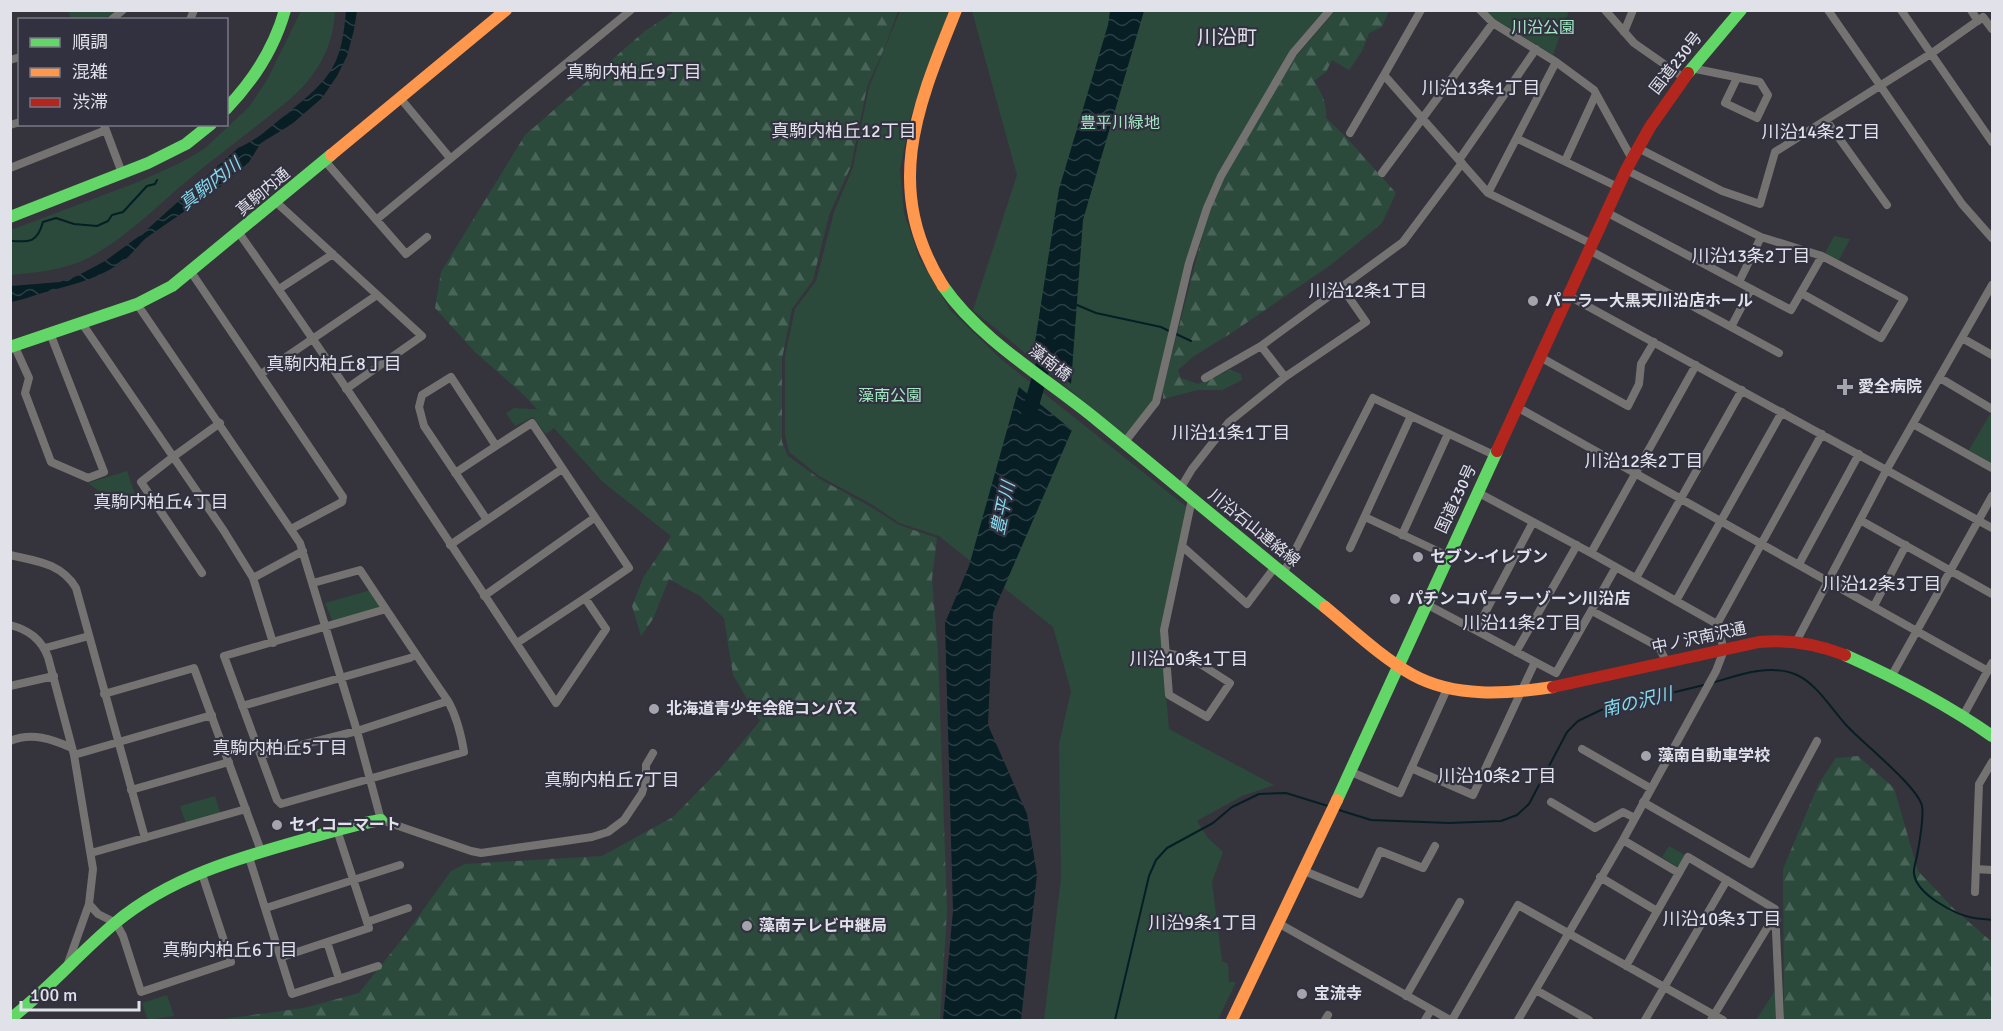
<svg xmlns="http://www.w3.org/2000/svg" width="2003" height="1031" font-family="Signika,'Noto Sans JP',sans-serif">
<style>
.forest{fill:url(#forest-firs)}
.park{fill:#2b4a3b}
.water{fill:url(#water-waves)}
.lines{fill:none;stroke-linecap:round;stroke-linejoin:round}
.stream{stroke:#071e24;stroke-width:2}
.river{stroke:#071e24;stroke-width:15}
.street{stroke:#747372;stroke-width:8}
.fast{stroke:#63d668;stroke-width:12}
.slow{stroke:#ff974d;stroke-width:12}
.jam{stroke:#b3261e;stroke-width:12}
.poi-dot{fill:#a5a4ad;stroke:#323140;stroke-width:2}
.labels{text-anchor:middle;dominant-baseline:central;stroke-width:4.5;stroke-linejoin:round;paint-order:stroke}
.park-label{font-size:16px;fill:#a3e9c4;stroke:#323140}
.street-label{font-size:16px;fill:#e1e1ea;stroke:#323140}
.poi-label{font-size:16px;font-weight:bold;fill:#e1e1ea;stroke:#323140;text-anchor:start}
.neighbourhood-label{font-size:18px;fill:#e1e1ea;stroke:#323140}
.water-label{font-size:18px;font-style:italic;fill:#85dbef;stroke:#323140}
.quarter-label{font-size:20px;fill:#e1e1ea;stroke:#323140}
</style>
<defs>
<pattern id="forest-firs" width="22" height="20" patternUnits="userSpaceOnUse" patternTransform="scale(1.5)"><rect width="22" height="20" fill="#2b4a3b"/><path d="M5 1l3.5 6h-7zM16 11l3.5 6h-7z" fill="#496458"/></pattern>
<pattern id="water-waves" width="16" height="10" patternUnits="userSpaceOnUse" patternTransform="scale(1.5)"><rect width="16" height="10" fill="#071e24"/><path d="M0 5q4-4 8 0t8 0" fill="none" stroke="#2b3e44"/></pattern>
</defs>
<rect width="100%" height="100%" fill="#35343c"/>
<!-- forest -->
<path class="forest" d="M675,11H898L885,47L867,87L851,166L829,215L813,280L792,309L782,359V442L788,456L820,479L871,507L899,525L937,538L932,579L938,654L947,910L940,1020H216L304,1008L359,993L403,938L451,871L465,864L602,856L673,817L720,769L760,721L733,675L724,618L700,596L669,579L653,619L641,636L632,606L643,578L671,536L603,482L525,396L475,352L435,308L441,272L525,135L645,31Z
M1335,11H1389L1382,27L1369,33L1362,51L1349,70L1332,60L1326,72L1314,81C1322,93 1327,103 1326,118L1345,136L1396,193L1382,223L1332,264L1233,332L1194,356L1178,370L1181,378L1198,384L1230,370L1241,374L1242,380L1222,390H1197L1163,399V389L1201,241L1211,206L1223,178L1293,60Z
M1858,756L1894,788L1918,871L1956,911L1992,942V1020H1784L1783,869L1819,783L1836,758Z"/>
<!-- park -->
<path class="park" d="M68,11H116L103,20L71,19Z
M301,11H335C334,34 327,55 313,74C299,94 281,106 263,121C240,139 217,156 194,175C161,202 129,236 90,257C65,270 39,272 11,275V230L138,182L182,162L204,149L249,107L267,80Z
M900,11H949L910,119L900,169L904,213L919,257L950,310L1001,359L1188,508L1169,595L1165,682L1169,729L1274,785L1242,796L1197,821L1208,838L1223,852L1212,882L1222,961L1228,964L1229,982H1236L1218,1020H1044L1061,878L1059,744L1071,691L1053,627L939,536L899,523L873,505L819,476L789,452L785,435V356L795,309L816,281L834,212L853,167L869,87Z
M972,11H1325L1216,179L1155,399L1126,436L973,310L1017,175Z
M1485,11H1569L1553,55L1495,19Z
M1834,236L1850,239L1839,260L1825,253Z
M514,408L545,410L558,425L546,434L533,417L515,426L506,413Z
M1990,414L1992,416V464L1969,450Z
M127,471L135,494L105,495L88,483Z
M371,590L382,607L333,622L325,603Z
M215,796L221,815L187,826L180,806Z
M1669,846L1685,855L1678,867L1662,857Z
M1776,989V1020H1756Z
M167,995L174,1016L148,1020L142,1003Z"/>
<!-- water -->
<path class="water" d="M346,11H357L354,30L347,56L337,76L322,98L292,124L261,143L249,162L224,184L146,238C135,248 129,259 116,266C94,280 70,285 46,292C34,295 23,300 11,302V286L60,282L77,276L105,261L142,234L238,148C260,138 265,131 283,117C328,80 341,71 346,11Z
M1110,11H1144L1083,220L1071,384L1033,355L1059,189L1108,25Z
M1019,387L1072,430L993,613L988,725L1027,814L1037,874L1021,1020H943L953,911L945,623L969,566Z"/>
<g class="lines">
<!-- stream -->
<path class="stream" d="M10,241C30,242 37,243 43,222L56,218L74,224L97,226L108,221L112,215L123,212L147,186L155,184L157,180
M1077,305L1096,313L1161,327L1169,331
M1174,333L1191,341
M1712,683C1738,675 1771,663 1797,675C1818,685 1832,710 1848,727C1863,743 1918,787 1922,806C1924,816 1919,846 1917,856C1916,861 1913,869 1914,874C1917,895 1956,915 1974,918C1980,919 1987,919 1992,920
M1339,810L1371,820L1449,823L1501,821L1517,815L1529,804L1567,732L1578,721L1601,710L1704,685
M1115,1020L1149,876L1156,860L1167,848L1213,823L1232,807L1259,794L1286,793L1328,806"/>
<!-- river -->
<path class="river" d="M1028,417L1049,345"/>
<!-- street -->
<path class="street" d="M1421,10L1384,75L1488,193L1592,244
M1480,10L1493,23L1556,62L1594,90L1632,159
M1605,10L1634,43L1684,78
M1828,10L1962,204L1992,238
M1901,10L1992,142
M1971,10L1978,21
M111,20L123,10
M190,20L194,10
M1624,32L1633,10
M10,60L20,57
M1691,68L1760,82L1768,95L1757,118L1725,103L1737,78
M401,99L450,158
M1826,120L1887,205
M10,125L20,122
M104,125L122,173
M1350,133L1384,75
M1518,139L1618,187
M1638,148L1722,191L1760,204L1775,152L1932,53L1983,17L1992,29
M1459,160L1536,49
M325,161L406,254L427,237
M1565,161L1596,94
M10,168L106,130
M1626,170L1761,237L1822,256L1904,299L1881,338L1801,293
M1382,173L1493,23
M1488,193L1556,62
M276,202L422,336L346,389
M1606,212L1791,310L1822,256
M376,220L631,10
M239,233C348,387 451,545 556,703L606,629L585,598L629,568L532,423L496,446L451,377L422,395L419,407L424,426L487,520L450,545
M1589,250L1779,353
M191,272L343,497L342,502L291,529
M1739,282L1761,237
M279,289L333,254
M1569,296L1992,528
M137,304L300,543L357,731L381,820L471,851L481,853L565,841L592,837L608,832L624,820L642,793L646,779V765L653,753
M81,322L224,531L253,578L273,643
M1731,327L1751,289
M1962,338L1992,355
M14,345L29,378L25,393L51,462L88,478L104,472L50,333
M1261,346L1285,377
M1540,357L1628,406L1639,384L1641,364L1654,342
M261,374L377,295
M1205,378L1261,346L1403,242L1462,163
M1940,378L1992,409
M1517,407L1988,671
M1913,424L1992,468
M1124,443L1156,402L1189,263L1207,208L1221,176L1293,53L1330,10
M455,473L496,446
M1180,489L1192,469L1229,422L1285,377L1366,322L1341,286
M1477,492L1591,553L1717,624L1724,650L1716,671L1623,840L1518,1020
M1365,517L1448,556
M487,520L562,469
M1860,520L1992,594
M1402,535L1448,434
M1182,546L1247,604L1275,567
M1350,548L1411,416
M1591,553L1696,365
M10,555C36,561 61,563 76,588L145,838
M1799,564L1859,454
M202,573L141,482L173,457L220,423
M1283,574L1373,398L1494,455
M253,578L303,551
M1636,578L1742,390
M313,583L360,570C389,614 418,658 448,701C457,717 461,734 464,752L281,804L277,800L224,656L386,609
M484,596L594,518
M1676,601L1782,412
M1426,604L1556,673L1616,567
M1874,606L1906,545
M1592,611L1659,647L1666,661
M1717,624L1822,434
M10,625C29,630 41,639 48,657L74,755L93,869L89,904L67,966
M1476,630L1533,522
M1796,642L1887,469L1992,285
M517,643L585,598
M45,648L89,636
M1516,652L1577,545
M1166,653L1191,658L1230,683L1207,717L1169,695L1164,630L1192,499
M1891,677L1992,496
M10,686L54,676
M104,694L194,668L261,851
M242,706L410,658L416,654
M1963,716L1992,663
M10,741C32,732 52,739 72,748
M1582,749L1650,788
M74,755L212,715
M261,755L357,731L448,701
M1411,768L1473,795L1535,662
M1349,771L1400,793L1447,689
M131,790L229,762
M1551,802L1595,828L1623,812L1635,818
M1643,802L1751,864L1817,741
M1623,840L1679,873
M91,853L246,809
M248,854L292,994L378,966
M1976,869L1992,870
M1302,870L1360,894L1380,851L1423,868L1435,846
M1600,877L1657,911
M1975,892L1979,784L1992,762
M89,904L98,914L116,923L123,936L141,992L231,962L201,871
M266,908L400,865
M367,922L408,908
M1278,923L1450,1020
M327,942L339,979
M282,957L369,928L337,830
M1626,966L1688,857L1775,909L1780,1020
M1536,990L1589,1020
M1406,996L1460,902
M1325,1020L1328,1015
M1425,1020L1431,1010
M1452,1020L1518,905L1723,1020
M1645,1020L1727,880
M1711,1020L1767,928L1777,920"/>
<!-- fast -->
<path class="fast" d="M1688,73L1741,10
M226,109C254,80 274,49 285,10
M10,217L148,163L186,144L211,124
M943,286C981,341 1046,378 1097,420C1173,482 1248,546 1325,607
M10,347L137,304L172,286L331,155
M1845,655C1894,677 1948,705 1992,736
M1337,800L1497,451
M10,1019C48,990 78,954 115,923C170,877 238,858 306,839C331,832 355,824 381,820"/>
<!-- slow -->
<path class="slow" d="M331,155L506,10
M943,286C882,188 917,107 956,10
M1325,607C1353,630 1381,657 1413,675C1455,698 1507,694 1553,687
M1232,1020L1337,800"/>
<!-- jam -->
<path class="jam" d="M1497,451L1626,170L1650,127L1688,73
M1553,687L1759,642C1789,639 1817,644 1845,655"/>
</g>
<!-- markers -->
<g class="poi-dot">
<circle cx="1533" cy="301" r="6"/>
<path d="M1842 378h6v6h6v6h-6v6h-6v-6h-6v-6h6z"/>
<circle cx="1418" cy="557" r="6"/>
<circle cx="1395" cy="599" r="6"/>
<circle cx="654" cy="709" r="6"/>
<circle cx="1646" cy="756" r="6"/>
<circle cx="277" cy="825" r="6"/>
<circle cx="747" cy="926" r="6"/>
<circle cx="1302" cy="994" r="6"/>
</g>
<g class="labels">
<!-- park labels -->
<g class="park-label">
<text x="1543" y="28">川沿公園</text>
<text x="1120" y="123">豊平川緑地</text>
<text x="890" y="396">藻南公園</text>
</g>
<!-- street labels -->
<g class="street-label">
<text transform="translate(1676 63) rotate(-52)">国道230号</text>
<text transform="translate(263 192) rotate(-40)">真駒内通</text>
<text transform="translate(1050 363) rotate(38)">藻南橋</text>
<text transform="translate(1456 499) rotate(-65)">国道230号</text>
<text transform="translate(1254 528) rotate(39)">川沿石山連絡線</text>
<text transform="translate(1699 638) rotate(-12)">中ノ沢南沢通</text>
</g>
<!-- poi labels -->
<g class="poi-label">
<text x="1545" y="301">パーラー大黒天川沿店ホール</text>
<text x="1858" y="387">愛全病院</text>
<text x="1430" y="557">セブン-イレブン</text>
<text x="1407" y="599">パチンコパーラーゾーン川沿店</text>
<text x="666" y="709">北海道青少年会館コンパス</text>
<text x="1658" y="756">藻南自動車学校</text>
<text x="289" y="825">セイコーマート</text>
<text x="759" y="926">藻南テレビ中継局</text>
<text x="1314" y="994">宝流寺</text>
</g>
<!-- neighbourhood labels -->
<g class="neighbourhood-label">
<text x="634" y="72">真駒内柏丘9丁目</text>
<text x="1481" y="88">川沿13条1丁目</text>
<text x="844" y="131">真駒内柏丘12丁目</text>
<text x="1821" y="132">川沿14条2丁目</text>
<text x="1751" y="256">川沿13条2丁目</text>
<text x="1368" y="291">川沿12条1丁目</text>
<text x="334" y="364">真駒内柏丘8丁目</text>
<text x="1231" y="433">川沿11条1丁目</text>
<text x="1644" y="461">川沿12条2丁目</text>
<text x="161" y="502">真駒内柏丘4丁目</text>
<text x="1882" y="584">川沿12条3丁目</text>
<text x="1522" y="623">川沿11条2丁目</text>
<text x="1189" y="659">川沿10条1丁目</text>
<text x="280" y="748">真駒内柏丘5丁目</text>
<text x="1497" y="776">川沿10条2丁目</text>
<text x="612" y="780">真駒内柏丘7丁目</text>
<text x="1722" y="919">川沿10条3丁目</text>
<text x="1203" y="923">川沿9条1丁目</text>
<text x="230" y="950">真駒内柏丘6丁目</text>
</g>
<!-- water labels -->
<g class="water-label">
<text transform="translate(210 184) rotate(-38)">真駒内川</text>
<text transform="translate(1003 508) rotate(-78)">豊平川</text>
<text transform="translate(1637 702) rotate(-14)">南の沢川</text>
</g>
<!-- quarter labels -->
<g class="quarter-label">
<text x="1227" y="37">川沿町</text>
</g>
</g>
<!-- border -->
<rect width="2003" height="1031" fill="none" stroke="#e1e1ea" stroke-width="24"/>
<!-- legend -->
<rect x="18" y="18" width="210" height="108" fill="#323140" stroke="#787784" stroke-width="1.5"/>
<rect x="30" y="38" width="30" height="9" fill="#63d668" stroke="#787784" stroke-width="1.5"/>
<text x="72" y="48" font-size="18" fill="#e1e1ea">順調</text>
<rect x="30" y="68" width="30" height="9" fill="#ff974d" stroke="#787784" stroke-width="1.5"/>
<text x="72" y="78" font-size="18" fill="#e1e1ea">混雑</text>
<rect x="30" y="98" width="30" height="9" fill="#b3261e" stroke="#787784" stroke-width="1.5"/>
<text x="72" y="108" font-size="18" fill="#e1e1ea">渋滞</text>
<!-- scale -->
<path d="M21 1001v9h118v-9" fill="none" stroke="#e1e1ea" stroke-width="3"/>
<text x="30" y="1001" font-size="18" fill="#e1e1ea" stroke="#323140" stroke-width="4.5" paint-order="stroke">100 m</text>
</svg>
